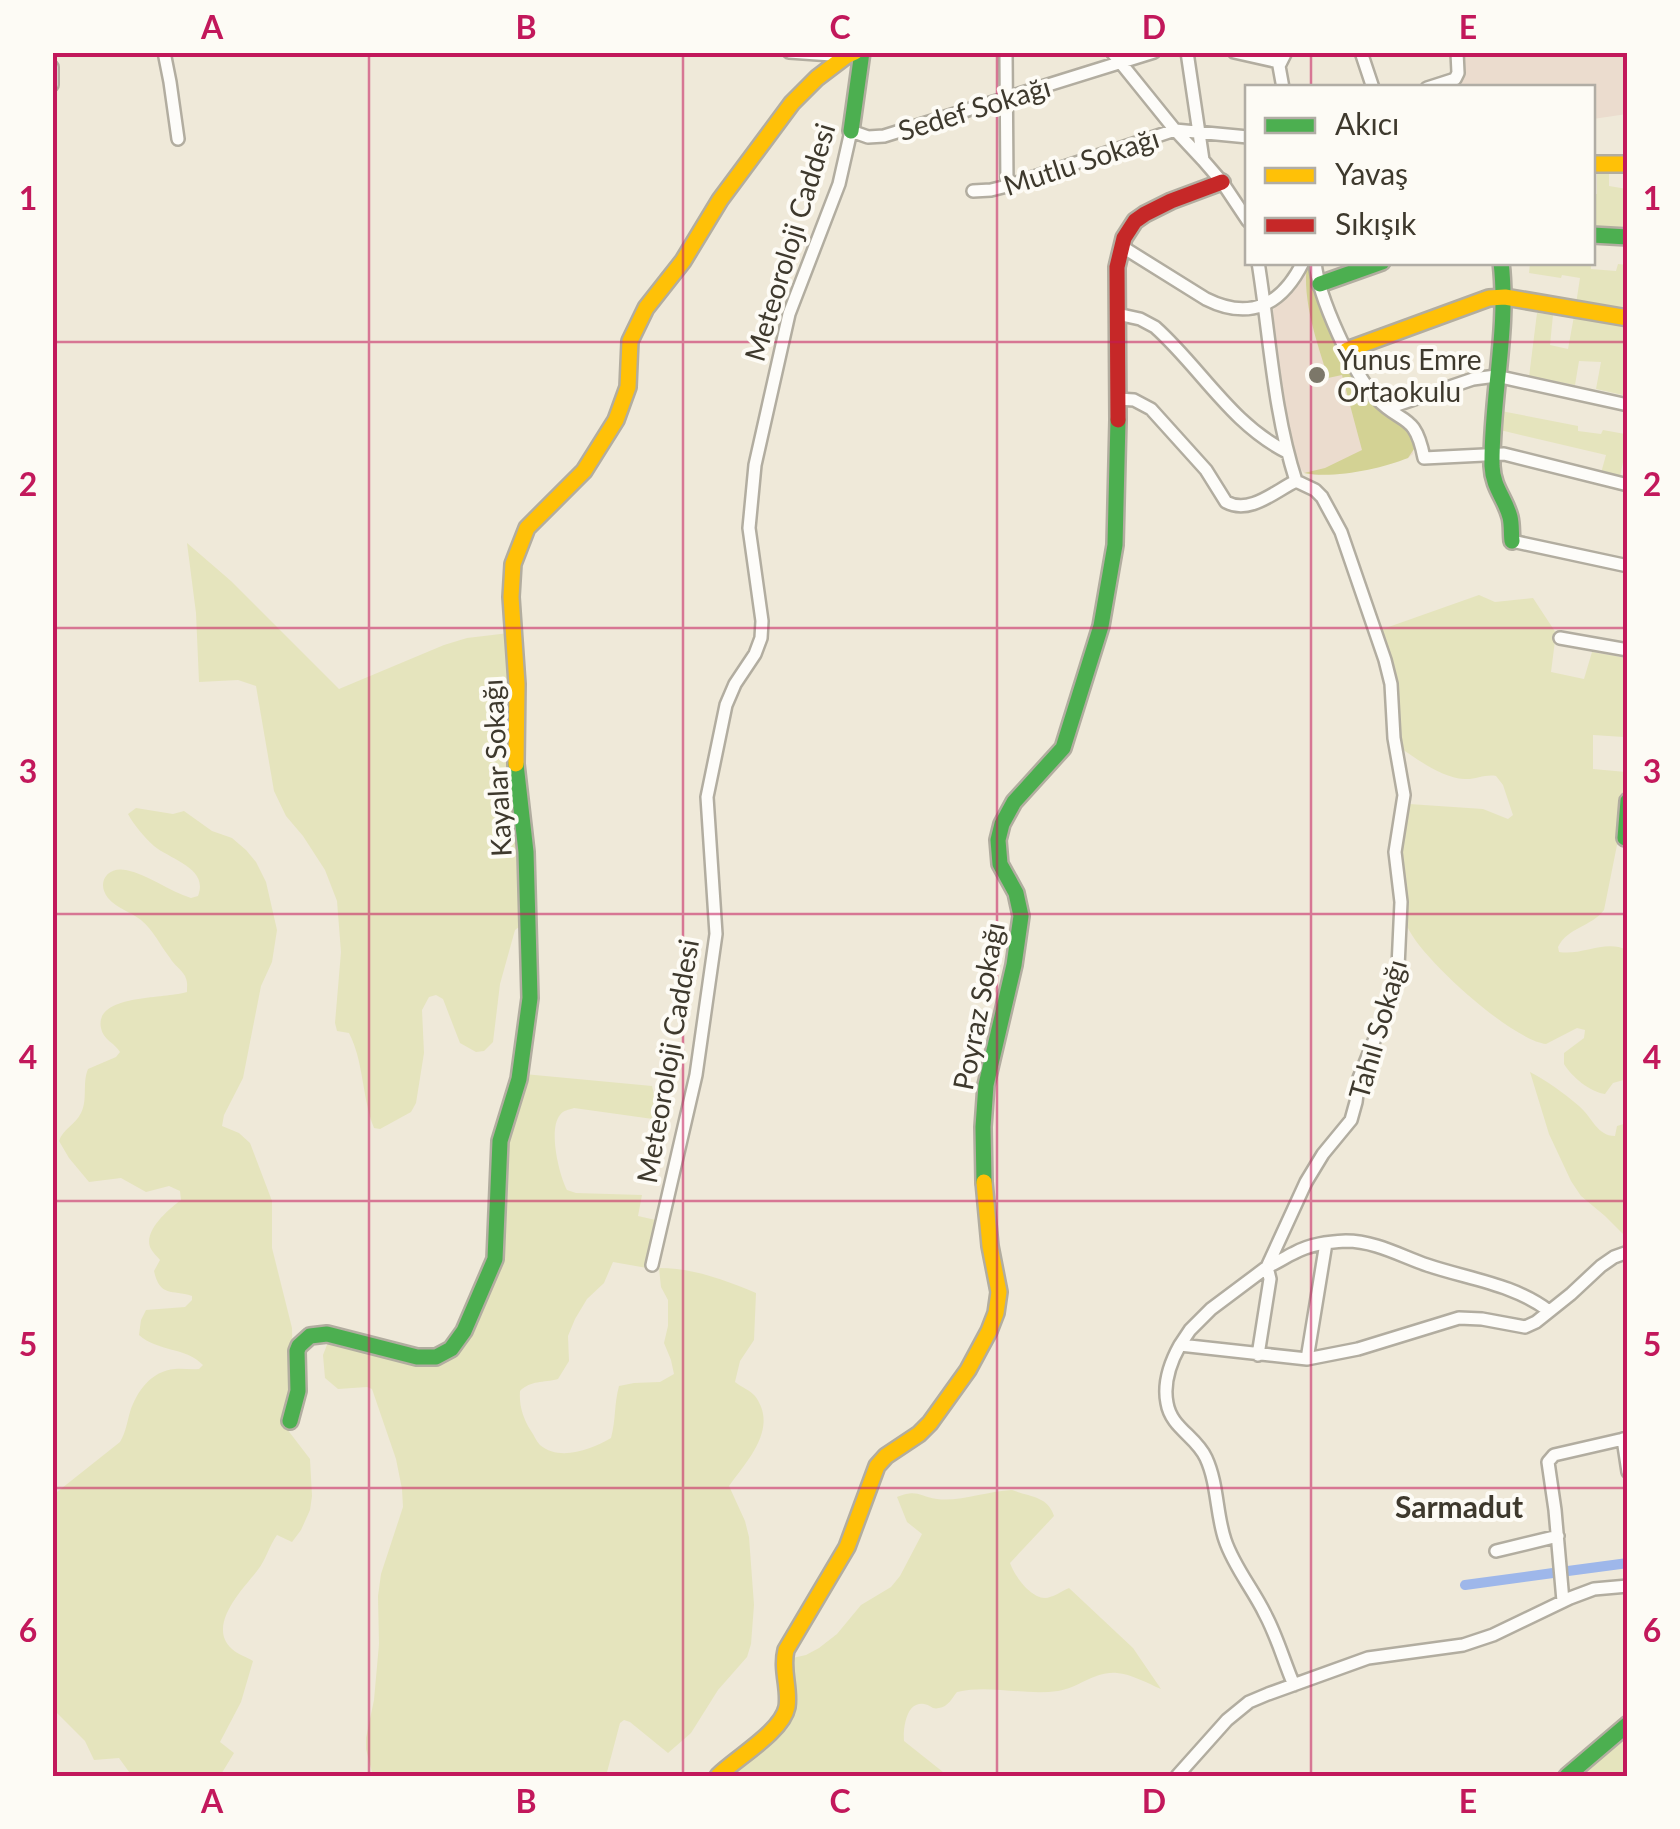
<svg xmlns="http://www.w3.org/2000/svg" width="1680" height="1829" font-family="Lato,sans-serif">
<style>
.education{fill:#ebdcce}
.green{fill:#e5e4bd}
.forest{fill:#d3d294}
.lines{fill:none;stroke-linecap:round;stroke-linejoin:round}
.canal{stroke:#9eb7ea;stroke-width:10}
.street-casing{stroke:#b2ada0;stroke-width:16}
.fast-casing{stroke:#b2ada0;stroke-width:20}
.slow-casing{stroke:#b2ada0;stroke-width:20}
.jam-casing{stroke:#b2ada0;stroke-width:20}
.street{stroke:#fdfcf9;stroke-width:11}
.fast{stroke:#4caf50;stroke-width:15}
.slow{stroke:#ffc107;stroke-width:15}
.jam{stroke:#c62828;stroke-width:15}
.grid{fill:none;stroke:#c2185b;stroke-width:2.5;stroke-opacity:0.55}
.poi-dot{fill:#7c7769;stroke:#fdfbf5;stroke-width:4}
.labels{text-anchor:middle;dominant-baseline:central;stroke-width:8;stroke-linejoin:round;paint-order:stroke}
.street-label{font-size:28px;fill:#3e392d;stroke:#fdfbf5}
.poi-label{font-size:28px;fill:#3e392d;stroke:#fdfbf5;text-anchor:start}
.neighbourhood-label{font-size:30px;font-weight:bold;fill:#3e392d;stroke:#fdfbf5}
.neatline{fill:none;stroke:#c2185b;stroke-width:4}
.grid-label{font-size:32px;text-anchor:middle;font-weight:bold;fill:#c2185b}
</style>
<rect width="100%" height="100%" fill="#efe9d9"/>
<!-- education -->
<path class="education" d="M1461,53H1627V114L1593,119L1592,88H1442L1457,84L1460,81Z
M1307,263L1348,363L1414,443L1413,454L1408,458L1350,472L1315,475L1304,473L1295,462L1279,382L1273,310L1306,273Z"/>
<!-- green -->
<path class="green" d="M1597,173L1609,174V186L1627,189V231L1593,229L1592,194H1597Z
M1530,263L1568,266L1569,263H1591V269L1616,271L1618,264L1627,265V310L1576,304L1580,278L1562,275L1561,278L1529,273Z
M1537,313L1553,315L1550,345L1568,349L1574,316L1627,325V396L1596,389L1601,362L1579,361L1575,385L1529,377Z
M1501,411L1578,426V431L1601,434L1603,430L1625,434L1627,420V462H1623L1620,477L1601,473L1606,455L1500,430Z
M187,543L231,581L339,689L444,645L467,638L509,633L523,924L515,930L500,984L493,1042L484,1051L476,1052L460,1043L443,999L436,995L429,997L422,1010L424,1053L416,1103L411,1112L380,1129L374,1128C362,1098 364,1062 349,1033L337,1031L335,1023L341,952L337,901L325,870L303,836L286,816L274,791L256,686L238,680L199,682L196,613Z
M1479,595L1495,602L1533,598L1556,633L1551,672L1584,679L1592,652L1627,658V713L1624,737L1593,735V769L1626,772L1617,845L1604,910C1591,927 1568,927 1558,947L1559,952C1582,956 1605,939 1627,950V1079L1613,1083L1605,1094C1590,1092 1572,1077 1564,1064V1053L1584,1038L1585,1030L1577,1028L1546,1044C1512,1040 1421,959 1407,926C1402,914 1399,856 1400,842C1401,829 1406,816 1409,804L1483,809L1508,819L1513,815L1503,785L1496,776C1485,774 1475,780 1464,779C1442,778 1417,759 1399,747L1396,681L1380,630Z
M136,808L173,814L184,811L212,831L232,838L246,850L256,862L266,882L277,930L272,962L261,986L243,1078L224,1115L222,1126L239,1133L250,1143L272,1201V1248L292,1328L293,1378L287,1429L310,1459L312,1496L310,1510L301,1530L292,1542L277,1535C269,1546 266,1560 257,1571C243,1589 206,1626 232,1649C237,1654 247,1657 253,1661L241,1702L220,1742L234,1753L220,1776H132L119,1758L94,1760L85,1741L53,1709L52,1496L120,1442C126,1432 127,1422 130,1412C137,1391 151,1371 175,1369C183,1368 191,1370 199,1369L203,1365C186,1347 158,1352 139,1335L141,1320L146,1310L185,1307L192,1300V1296C172,1289 160,1298 154,1271L160,1260C157,1256 152,1252 150,1247C144,1230 169,1209 181,1200L180,1191L169,1186L146,1192L121,1178L89,1182L69,1158L59,1141C63,1129 75,1125 81,1113C88,1100 82,1083 88,1069L116,1057L120,1052C115,1043 103,1040 101,1028C94,994 166,999 187,992C187,983 188,984 185,976C181,969 174,965 170,958C160,945 154,931 141,920C131,912 116,908 108,898C96,883 107,866 126,870C149,875 169,891 191,898L198,896C209,868 171,860 154,846C144,837 134,825 128,814Z
M1530,1072C1547,1081 1564,1093 1579,1106C1592,1117 1597,1136 1615,1136L1617,1126L1627,1123V1238L1605,1216L1581,1196L1571,1181L1549,1134Z
M524,1074L652,1086L660,1120L574,1108C568,1110 564,1110 560,1115C548,1129 559,1175 567,1190L576,1193L642,1195L638,1216L660,1221L647,1268L613,1262L604,1283L587,1299L575,1319L568,1336L569,1361L558,1379C543,1383 531,1380 520,1391C519,1406 523,1418 531,1431C534,1435 536,1441 540,1445C560,1462 592,1449 611,1438C616,1420 614,1404 619,1386L634,1383L660,1382L674,1374L671,1360L664,1343L668,1326V1300L661,1287L659,1268C693,1268 725,1280 756,1293L754,1340L740,1361L735,1382C741,1387 750,1390 755,1396C779,1428 747,1461 729,1486L745,1521L749,1537L754,1605L751,1644L747,1657L718,1690L691,1733L668,1753L630,1722L624,1720L620,1723L606,1776H373L366,1749V1738L374,1700L379,1644L378,1596L381,1574L403,1507L402,1489L396,1459L372,1389L367,1387L338,1389L325,1378L323,1355L330,1337L438,1360L483,1297L502,1163Z
M1012,1490C1030,1497 1048,1496 1054,1516L1010,1563C1014,1575 1030,1598 1045,1598C1052,1598 1062,1591 1069,1588L1133,1648L1161,1689C1147,1683 1131,1674 1117,1673C1094,1671 1079,1688 1058,1691C1024,1696 990,1684 957,1692C952,1698 948,1707 939,1708C932,1710 931,1705 924,1704C906,1701 903,1729 904,1741L948,1776H724L784,1726L788,1659L806,1655L819,1648L837,1634L861,1605L891,1587L900,1576L922,1534L907,1522L897,1497C918,1489 917,1496 937,1499C959,1502 988,1491 1012,1490Z
M1627,1733V1776H1576Z"/>
<!-- forest -->
<path class="forest" d="M1312,262L1349,363L1412,434L1414,449L1408,458C1381,469 1332,479 1304,473L1325,468L1362,450L1342,375L1328,378C1317,341 1302,302 1307,263Z"/>
<g class="lines">
<!-- canal -->
<path class="canal" d="M1568,1571L1628,1563
M1465,1585L1553,1573"/>
<defs>
<path id="street" d="M164,52L170,82L178,139
M789,52L846,56
M1006,52L1007,186
M1112,52L1175,130L1203,160
M1187,52L1203,160L1222,182L1248,221
M1234,52L1279,62
M1361,52L1373,88
M52,67V85
M1283,88L1279,66L1286,52
M1427,88L1455,79L1458,73L1457,52
M973,191L991,190L1007,186L1175,130L1248,137
M1121,246L1206,299C1250,321 1282,305 1303,262
M1258,262C1270,336 1273,410 1296,481L1315,490L1322,497L1341,532L1385,660L1391,684L1394,738L1404,795L1395,852L1401,902L1398,967L1391,999L1359,1078L1356,1102L1351,1120L1323,1154L1306,1182L1267,1267L1211,1309L1190,1330L1180,1345L1307,1359L1358,1349L1459,1318L1482,1319L1525,1327L1536,1322L1571,1294L1601,1266L1614,1257L1628,1252
M1315,262C1318,296 1353,374 1377,399C1402,425 1415,412 1424,458L1504,454L1628,485
M1117,314L1140,319L1155,327C1200,367 1231,424 1287,452
M1118,399L1134,400L1151,409L1206,470L1226,502C1250,515 1275,491 1296,481
M1388,408L1473,379L1496,376L1628,405
M1512,541L1628,566
M1560,638L1628,650
M652,1265L696,1075L716,934L707,797L726,705L735,684L755,654L761,638L762,621L749,528L755,465L789,314L839,184L851,131L868,137L884,136L1154,52
M1180,1345C1170,1363 1163,1383 1167,1403C1171,1428 1196,1436 1206,1458C1218,1484 1216,1514 1225,1540C1234,1567 1253,1589 1265,1614C1277,1636 1284,1662 1294,1685
M1258,1355L1270,1279L1267,1267C1277,1263 1285,1257 1294,1253C1310,1244 1328,1242 1346,1241C1375,1241 1401,1256 1427,1265C1468,1279 1514,1284 1549,1311
M1307,1359L1326,1243
M1623,1439L1628,1472
M1496,1551L1558,1536
M1563,1601L1555,1510L1548,1462L1554,1455L1628,1438
M1177,1776L1227,1720L1249,1702L1268,1694L1368,1658L1463,1645L1493,1635L1570,1598L1594,1589L1628,1586"/>
<path id="fast" d="M851,131L862,52
M1592,235L1628,237
M1501,262C1509,330 1491,398 1492,466C1493,488 1505,498 1510,517C1512,525 1511,534 1512,541
M1320,284L1382,262
M1625,838L1628,801
M984,1182L983,1127L986,1085L1014,965L1021,916L1016,893L1000,864L998,840L1002,824L1014,802L1063,748L1101,626L1115,545L1118,420
M290,1421L298,1391L297,1351L299,1346L310,1336L327,1334L417,1357H436L451,1349L464,1331L495,1259L500,1141L519,1079L530,998L526,852L516,764
M1567,1776L1628,1724"/>
<path id="slow" d="M1592,164H1628
M1347,350L1489,298L1505,297L1628,318
M516,764L517,684L511,597L513,564L527,528L584,471L616,420L628,387L630,341L646,308L683,261L720,200L792,103L817,78L846,56L855,52
M718,1776C736,1758 782,1732 787,1707C790,1688 781,1670 786,1650L847,1547L877,1466L886,1456L919,1434L930,1423L968,1370L989,1331L996,1313L999,1292L990,1246L984,1182"/>
<path id="jam" d="M1118,420L1117,267L1124,238L1135,221L1145,214L1171,201L1222,182"/>
</defs>
<!-- street casing -->
<use href="#street" class="street-casing"/>
<!-- fast casing -->
<use href="#fast" class="fast-casing"/>
<!-- slow casing -->
<use href="#slow" class="slow-casing"/>
<!-- jam casing -->
<use href="#jam" class="jam-casing"/>
<!-- street -->
<use href="#street" class="street"/>
<!-- fast -->
<use href="#fast" class="fast"/>
<!-- slow -->
<use href="#slow" class="slow"/>
<!-- jam -->
<use href="#jam" class="jam"/>
</g>
<!-- grid -->
<path class="grid" d="M369,52V1776M683,52V1776M997,52V1776M1311,52V88M1311,262V1776M52,342H1628M52,628H1628M52,914H1628M52,1201H1628M52,1488H1628"/>
<!-- markers -->
<circle class="poi-dot" cx="1317" cy="375" r="10"/>
<g class="labels">
<!-- street labels -->
<g class="street-label">
<text transform="translate(974 108) rotate(-17)">Sedef Sokağı</text>
<text transform="translate(1081 161) rotate(-18)">Mutlu Sokağı</text>
<text transform="translate(789 242) rotate(-73)">Meteoroloji Caddesi</text>
<text transform="translate(496 768) rotate(-93)">Kayalar Sokağı</text>
<text transform="translate(978 1006) rotate(-79)">Poyraz Sokağı</text>
<text transform="translate(1377 1029) rotate(-74)">Tahıl Sokağı</text>
<text transform="translate(667 1061) rotate(-80)">Meteoroloji Caddesi</text>
</g>
<!-- poi labels -->
<g class="poi-label">
<text x="1337" y="359">Yunus Emre<tspan x="1337" dy="32">Ortaokulu</tspan></text>
</g>
<!-- neighbourhood labels -->
<g class="neighbourhood-label">
<text x="1459" y="1506">Sarmadut</text>
</g>
</g>
<!-- border -->
<rect width="1680" height="1829" fill="none" stroke="#fdfbf5" stroke-width="110"/>
<!-- legend -->
<rect x="1245" y="85" width="350" height="180" fill="#fdfbf5" stroke="#b1ada5" stroke-width="2.5"/>
<rect x="1265" y="118" width="50" height="15" fill="#4caf50" stroke="#b1ada5" stroke-width="2.5"/>
<text x="1335" y="135" font-size="30" fill="#3e392d">Akıcı</text>
<rect x="1265" y="168" width="50" height="15" fill="#ffc107" stroke="#b1ada5" stroke-width="2.5"/>
<text x="1335" y="185" font-size="30" fill="#3e392d">Yavaş</text>
<rect x="1265" y="218" width="50" height="15" fill="#c62828" stroke="#b1ada5" stroke-width="2.5"/>
<text x="1335" y="235" font-size="30" fill="#3e392d">Sıkışık</text>
<rect x="55" y="55" width="1570" height="1719" class="neatline"/>
<g class="grid-label">
<text x="212" y="39">A</text>
<text x="526" y="39">B</text>
<text x="840" y="39">C</text>
<text x="1154" y="39">D</text>
<text x="1468" y="39">E</text>
<text x="28" y="210">1</text>
<text x="1652" y="210">1</text>
<text x="28" y="496">2</text>
<text x="1652" y="496">2</text>
<text x="28" y="783">3</text>
<text x="1652" y="783">3</text>
<text x="28" y="1069">4</text>
<text x="1652" y="1069">4</text>
<text x="28" y="1356">5</text>
<text x="1652" y="1356">5</text>
<text x="28" y="1642">6</text>
<text x="1652" y="1642">6</text>
<text x="212" y="1813">A</text>
<text x="526" y="1813">B</text>
<text x="840" y="1813">C</text>
<text x="1154" y="1813">D</text>
<text x="1468" y="1813">E</text>
</g>
</svg>
